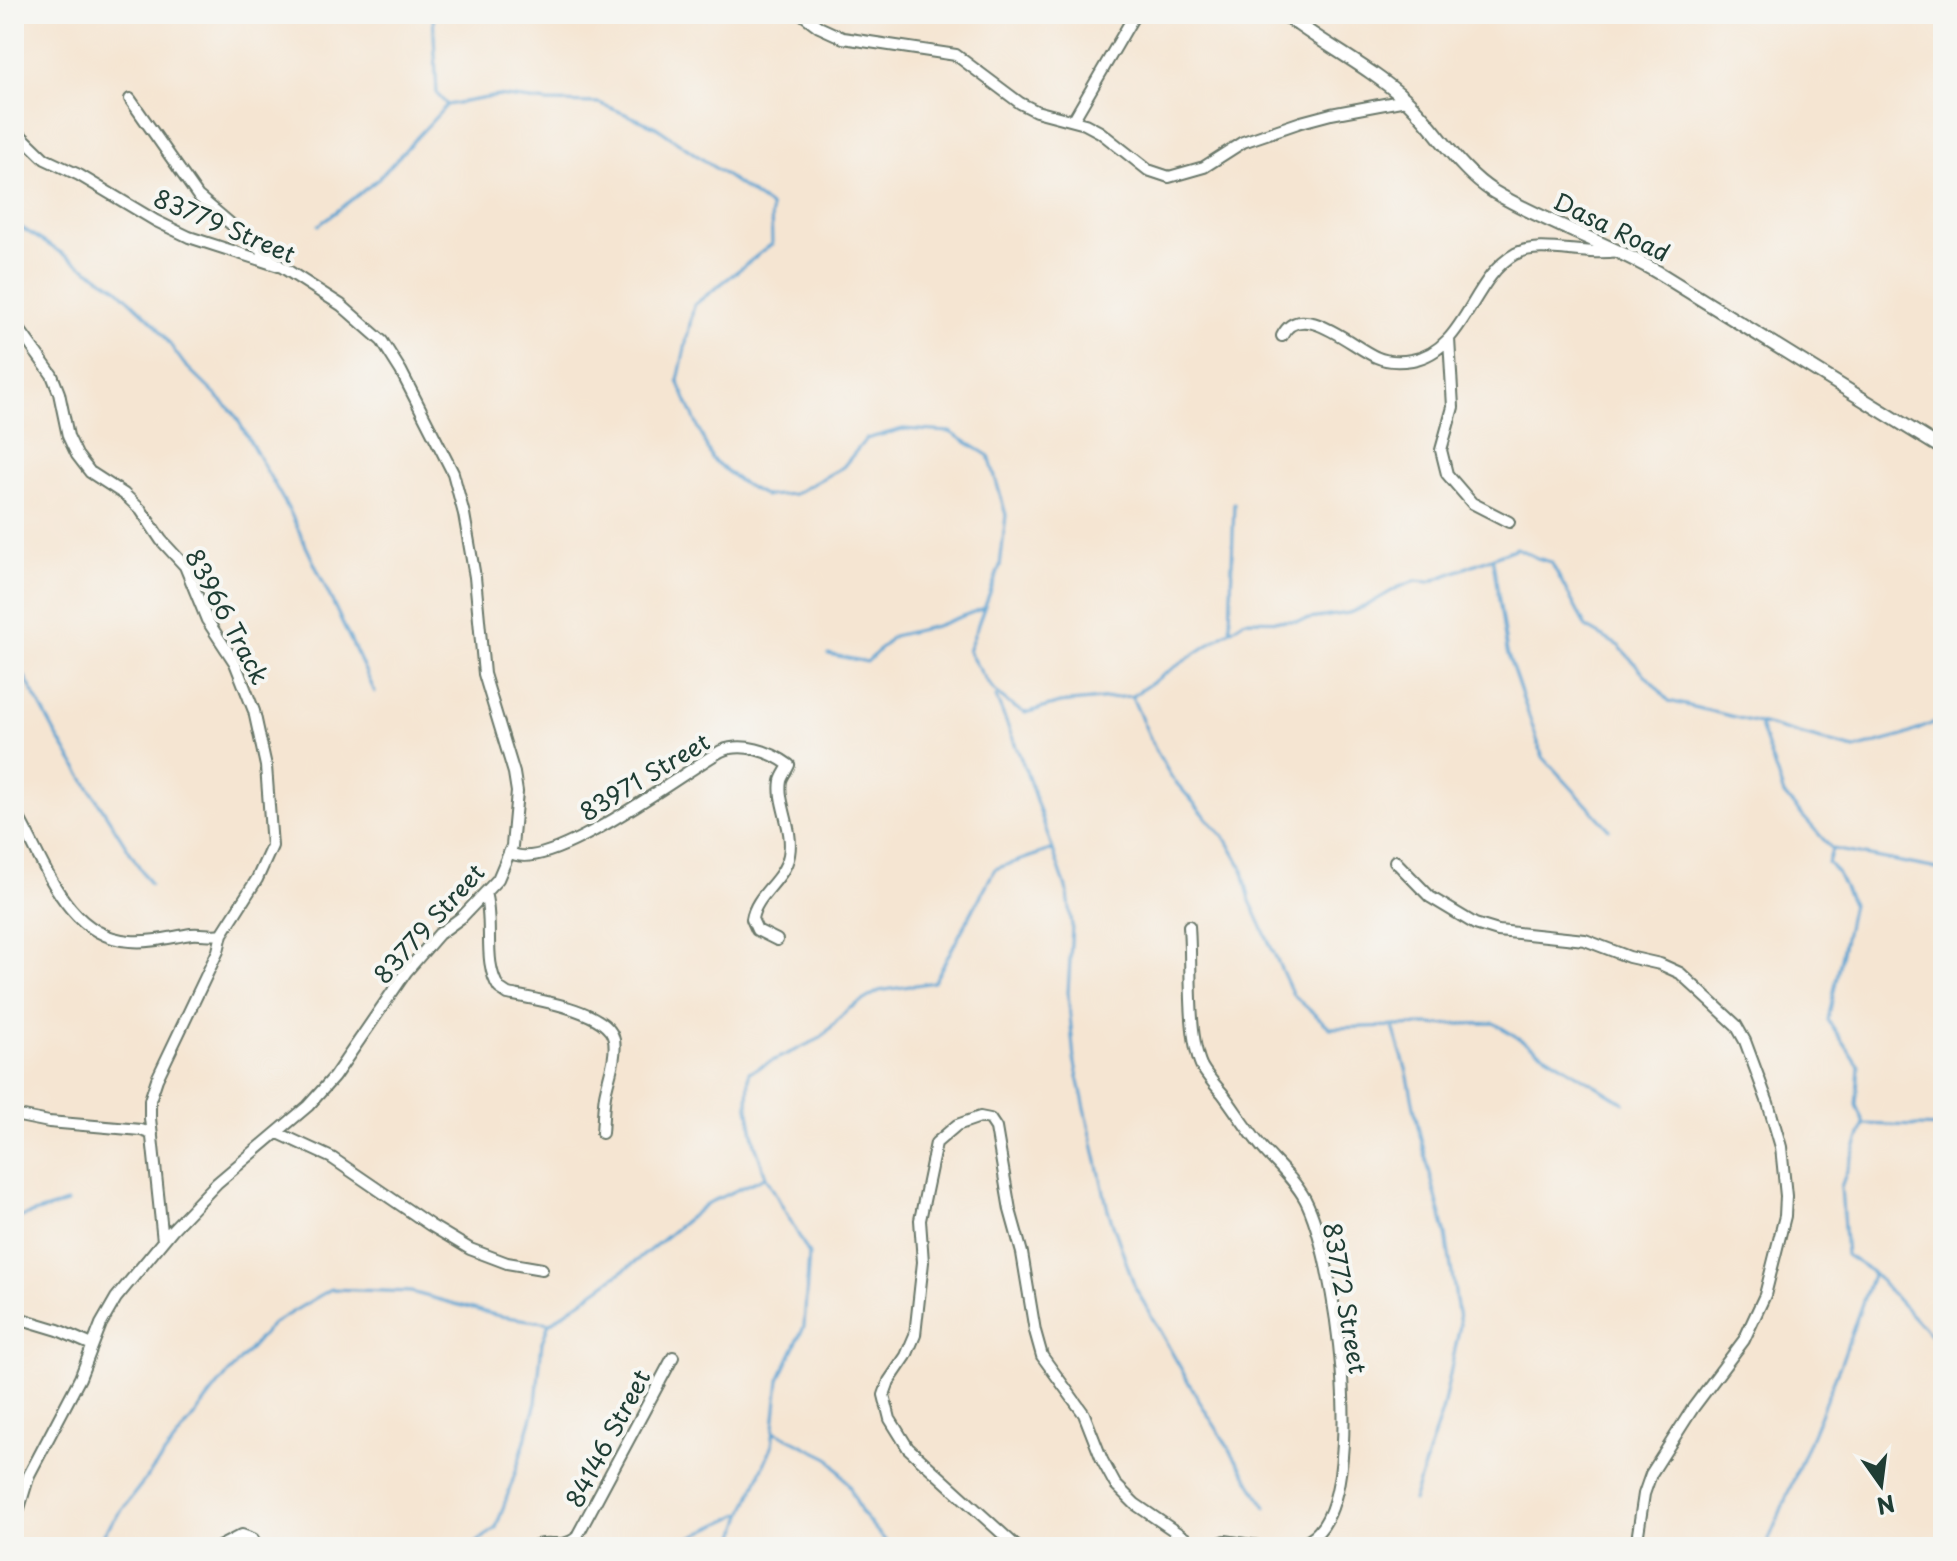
<svg xmlns="http://www.w3.org/2000/svg" width="1957" height="1561" font-family="'Playpen Sans',sans-serif">
<style>
.lines{fill:none;stroke-linecap:round;stroke-linejoin:round}
.stream{stroke:#5ba1d0;stroke-width:3}
.minor-casing{stroke:#6a786b;stroke-width:14}
.tertiary-casing{stroke:#6a786b;stroke-width:16}
.minor{stroke:#fff;stroke-width:10}
.tertiary{stroke:#fff;stroke-width:12}
.labels{text-anchor:middle;dominant-baseline:central;stroke-width:8;stroke-linejoin:round;paint-order:stroke}
.street-label{font-size:24px;fill:#1f3d34;stroke:#f6f6f2}
</style>
<rect width="100%" height="100%" fill="#f6f6f2"/>
<filter id="ink" filterUnits="userSpaceOnUse"><feTurbulence type="fractalNoise" baseFrequency=".0125" numOctaves="2"/><feDisplacementMap in="SourceGraphic" scale="16" xChannelSelector="R" yChannelSelector="G"/><feConvolveMatrix kernelMatrix="1 2 1 2 8 2 1 2 1" color-interpolation-filters="sRGB"/></filter>
<filter id="wash" filterUnits="userSpaceOnUse"><feTurbulence type="fractalNoise" baseFrequency=".006" numOctaves="4" result="noise"/><feDisplacementMap in="SourceGraphic" scale="32" xChannelSelector="R" yChannelSelector="G"/><feGaussianBlur stdDeviation="1.8" result="paint"/><feColorMatrix in="noise" values="0 0 0 0 0 0 0 0 0 0 0 0 0 0 0 0 0 1.4 0 .05"/><feComposite in="paint" operator="in"/></filter>
<g filter="url(#wash)">
<rect width="100%" height="100%" fill="#f5e5d2"/>
<g class="lines">
<!-- stream -->
<path class="stream" d="M433,14L437,94L447,105L498,96L547,102L599,103L656,127L771,207L772,244L694,305L678,381L712,459L740,482L765,496L794,494L843,467L866,439L903,429L950,432L989,456L1006,515L1000,566L968,651C985,679 994,698 1025,713L1060,703L1132,696L1245,620L1296,621L1349,613L1366,606L1397,588L1415,581L1429,582L1517,548L1537,558L1551,562L1586,627L1619,646L1669,701L1759,723L1784,795L1832,849L1828,863L1837,872L1852,904L1828,1020L1859,1066L1856,1105L1864,1124L1841,1187L1846,1255L1873,1273L1943,1349
M14,223L117,288L156,325L184,364L234,413L290,512L375,692
M319,225L377,180L447,105
M1493,561L1507,652L1543,757L1609,829
M1230,627L1234,503
M828,654L867,662L893,636L936,626L984,608
M14,657L58,738L150,884
M996,697L1026,771L1068,894L1072,926L1068,993L1074,1059L1108,1210L1135,1287L1198,1399L1266,1507
M1132,697L1155,749L1172,778L1228,842L1242,867L1250,901L1293,995L1330,1028L1494,1023L1624,1103
M1759,723L1854,749L1903,736L1943,719
M1833,849L1943,870
M1393,1027L1407,1072L1419,1131L1446,1235L1460,1325L1443,1408L1413,1501
M1864,1124L1943,1127
M14,1219L67,1203
M774,1431L829,1458L848,1483L862,1514L891,1547
M99,1539L220,1383L272,1324L331,1289L411,1292L499,1316L550,1323L634,1263L706,1204L765,1177
M471,1547L496,1528L516,1471L536,1403L542,1342L549,1323
M670,1547L742,1513
M732,1547L744,1512L772,1446L779,1380L804,1326L809,1254L766,1177L755,1144L748,1107L749,1072L821,1038L847,1010L879,991L934,982L995,869L1053,849
M1766,1547L1841,1363L1872,1275"/>
</g>
</g>
<g filter="url(#ink)">
<g class="lines">
<defs>
<path id="minor" d="M802,14L819,27L843,38L956,55L1020,103L1036,111L1085,124L1100,132L1148,170L1169,177L1204,167L1243,142L1301,122L1331,114L1406,100
M130,99L198,196L280,266
M1074,119L1135,14
M14,129L45,159L79,175L156,221L189,237L282,267L341,305L382,341L401,371L453,473L464,514L475,577L484,674L514,773L517,792L512,846L498,879L462,917L439,934L406,972L334,1077L308,1106L217,1183L172,1230L116,1298L101,1324L80,1378L29,1475L14,1525
M14,322L52,375L59,393L68,436L77,455L90,472L124,494L141,510L161,540L185,566L207,620L235,663L254,711L266,766L272,846L257,879L222,934L218,951L157,1079L150,1100V1118L163,1241
M1282,336C1301,298 1352,347 1376,357C1387,362 1400,362 1412,360C1466,350 1471,279 1515,254C1541,240 1585,257 1617,251
M1449,339L1453,407L1441,450L1447,474L1472,503L1509,522
M14,809C43,857 64,937 130,941C151,943 171,937 191,934C202,933 211,936 222,934
M510,852C545,878 684,771 721,751C743,742 770,751 789,765C787,770 782,776 781,781C777,803 794,828 789,855C784,881 756,894 752,919L757,930L777,940
M1395,861L1430,897L1475,924L1498,931L1585,940L1629,957L1660,964L1680,973L1736,1025L1745,1041L1768,1103L1781,1147L1786,1196L1785,1216L1765,1295L1744,1340L1693,1408L1651,1474L1644,1494L1636,1547
M485,893C494,923 482,962 499,988L508,994C533,999 609,1010 614,1040C617,1057 608,1078 605,1095C603,1108 603,1121 602,1133
M1189,926C1192,964 1187,1032 1201,1065C1206,1075 1215,1085 1223,1094C1237,1113 1250,1134 1266,1152C1280,1167 1295,1181 1305,1199C1335,1256 1369,1489 1315,1535C1308,1541 1297,1545 1287,1547
M14,1115L49,1122L141,1130L152,1134
M278,1133L332,1158L430,1225L470,1249L507,1263L542,1269
M15,1317L58,1330L92,1345
M219,1547L242,1535L253,1539L256,1547
M531,1547C547,1539 562,1550 576,1538L673,1357
M1017,1547L908,1448L890,1419L884,1395L889,1381L906,1356L915,1335L923,1262L920,1220L936,1143L957,1125L980,1117L990,1119L996,1128L1010,1210L1022,1253L1035,1331L1042,1356L1084,1414L1102,1460L1115,1484L1135,1504L1198,1547
M1209,1547L1225,1541L1265,1547"/>
<path id="tertiary" d="M1284,14C1323,44 1368,66 1405,99C1437,128 1457,169 1494,192C1546,223 1606,242 1659,273L1943,449"/>
</defs>
<!-- minor casing -->
<use href="#minor" class="minor-casing"/>
<!-- tertiary casing -->
<use href="#tertiary" class="tertiary-casing"/>
<!-- minor -->
<use href="#minor" class="minor"/>
<!-- tertiary -->
<use href="#tertiary" class="tertiary"/>
</g>
</g>
<g class="labels">
<!-- street labels -->
<g class="street-label">
<text transform="translate(225 225) rotate(23)">83779 Street</text>
<text transform="translate(1612 226) rotate(26)">Dasa Road</text>
<text transform="translate(228 616) rotate(62)">83966 Track</text>
<text transform="translate(644 776) rotate(-31)">83971 Street</text>
<text transform="translate(428 923) rotate(-48)">83779 Street</text>
<text transform="translate(1346 1298) rotate(80)">83772 Street</text>
<text transform="translate(607 1438) rotate(-62)">84146 Street</text>
</g>
</g>
<!-- margin -->
<rect width="1957" height="1561" fill="none" stroke="#f6f6f2" stroke-width="48"/>
<!-- north arrow -->
<g transform="translate(1881 1485) rotate(166)" stroke="#f6f6f2" stroke-width="6" paint-order="stroke">
<path d="M0-6L14 30L0 20L-14 30Z" fill="#1f3d34"/>
<text y="-12" font-size="22" font-weight="bold" text-anchor="middle" fill="#1f3d34">N</text>
</g>
</svg>
